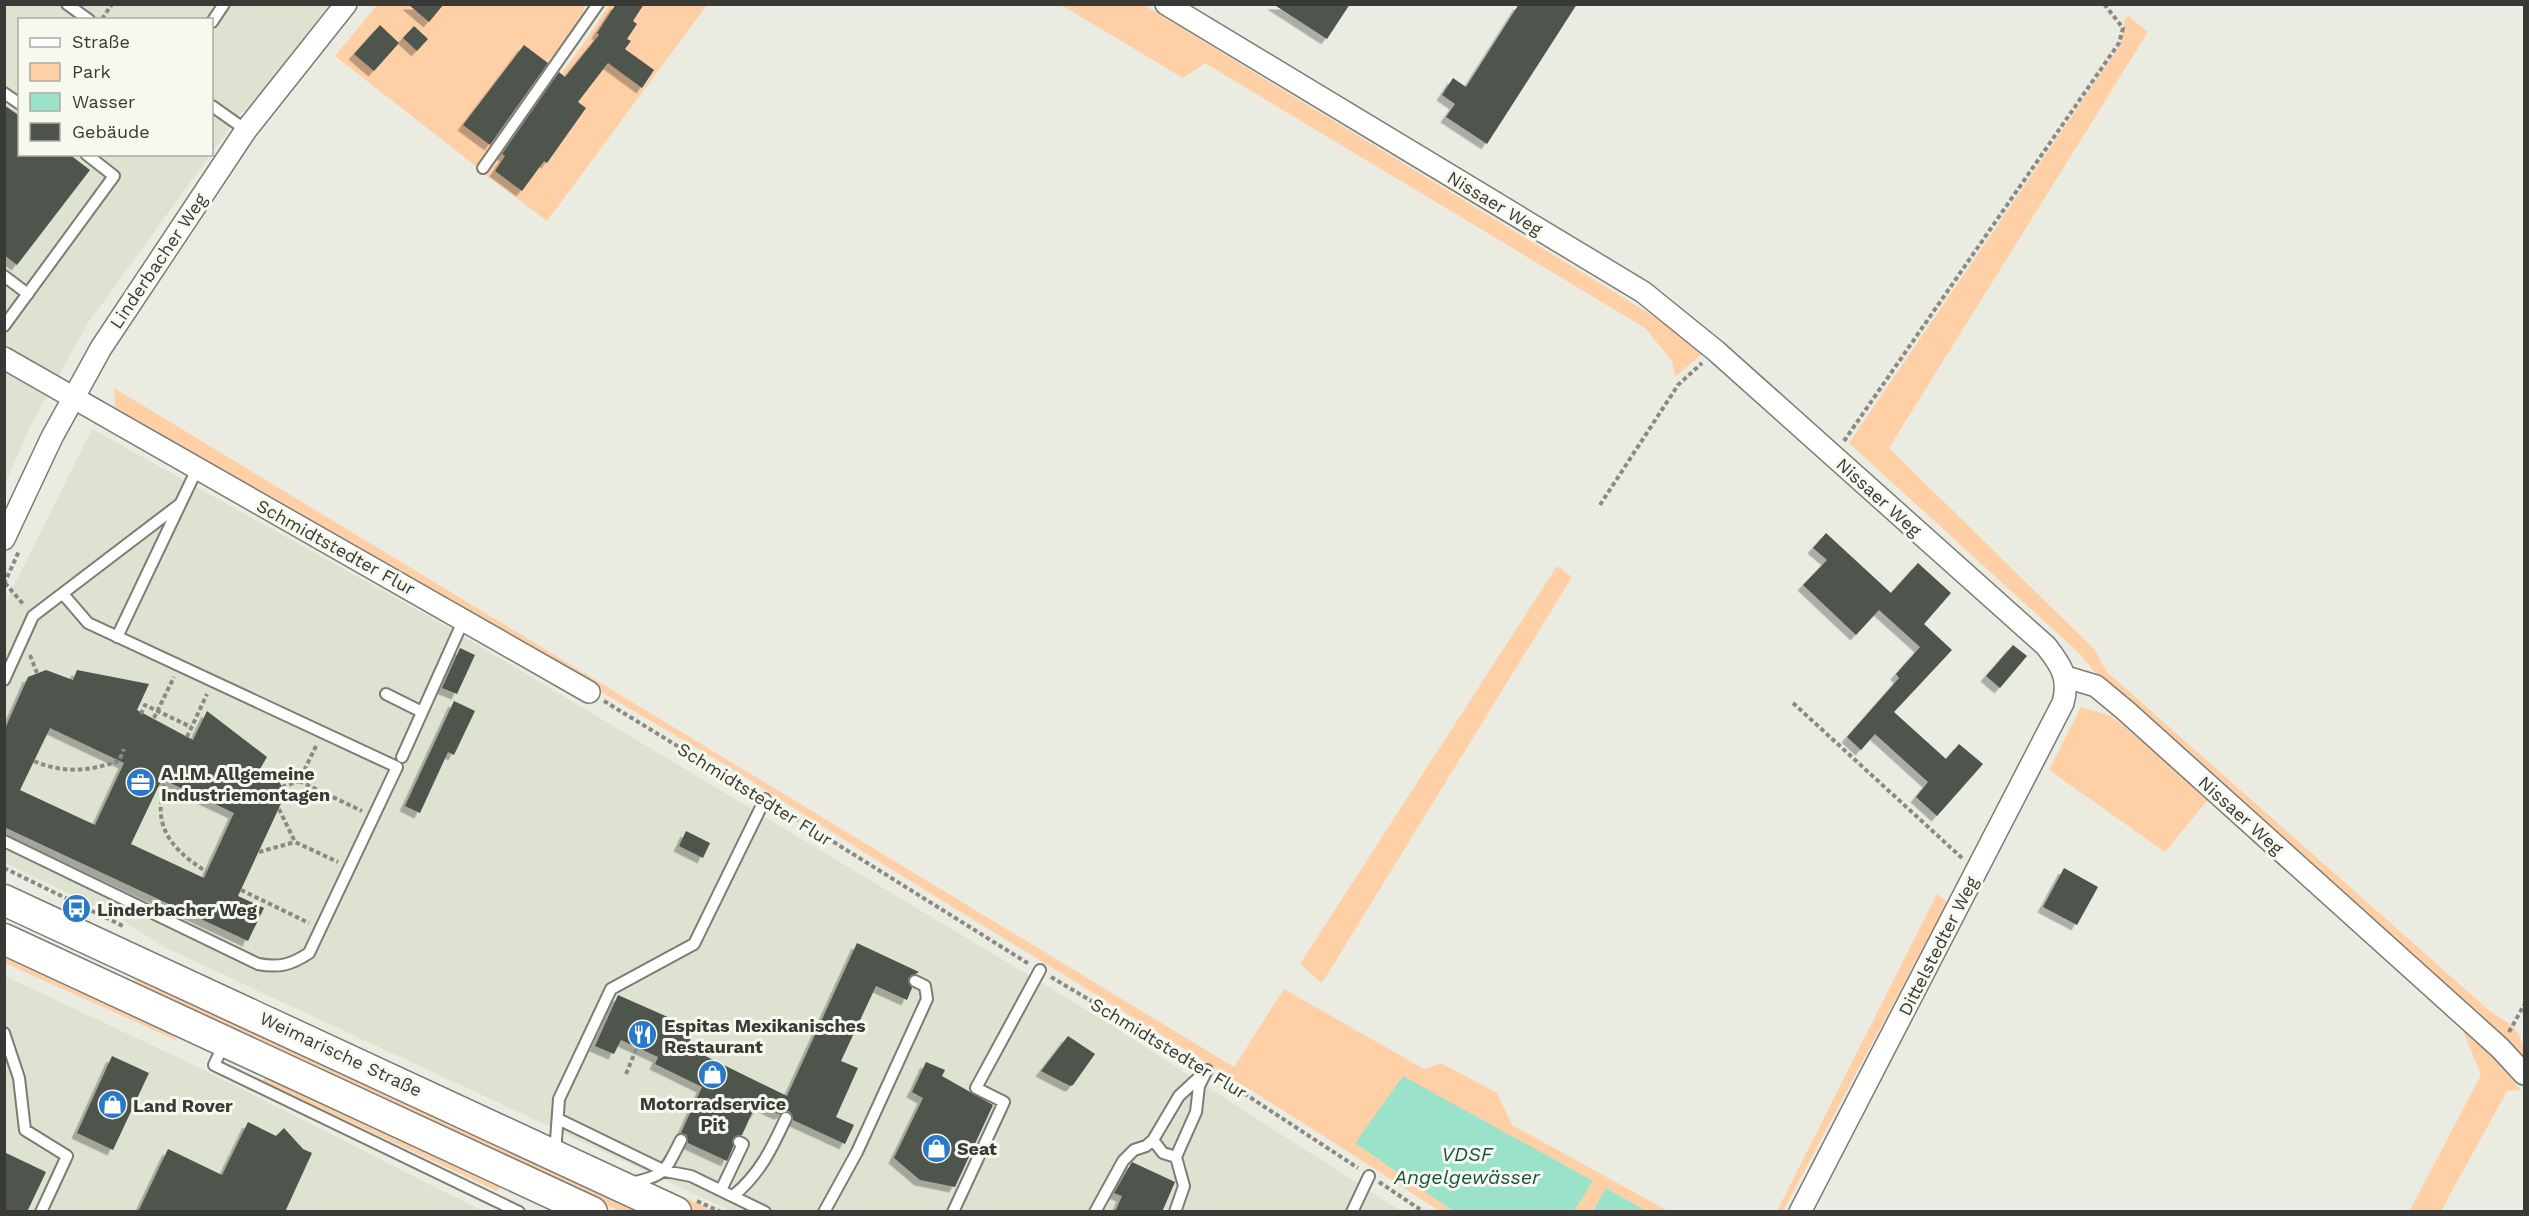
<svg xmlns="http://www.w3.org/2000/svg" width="2529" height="1216" font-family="'Work Sans',sans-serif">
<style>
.built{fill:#dee2d1}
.green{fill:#ffcfa6}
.water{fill:#9ae3ca}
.building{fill:#4e544d;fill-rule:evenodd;filter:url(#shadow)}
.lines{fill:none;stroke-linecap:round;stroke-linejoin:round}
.service-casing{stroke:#7b7d75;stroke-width:14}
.minor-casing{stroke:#7b7d75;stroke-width:24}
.secondary-casing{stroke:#7b7d75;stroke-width:33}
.path{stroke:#8a8a84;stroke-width:4;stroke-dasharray:4.5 3;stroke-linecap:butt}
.service{stroke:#fff;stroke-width:10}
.minor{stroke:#fff;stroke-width:21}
.secondary{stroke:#fff;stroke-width:30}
.labels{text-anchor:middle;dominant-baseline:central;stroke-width:6;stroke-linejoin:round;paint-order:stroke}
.street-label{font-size:18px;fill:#393936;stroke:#f7f9ef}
.poi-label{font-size:18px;font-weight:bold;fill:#393936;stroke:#f7f9ef;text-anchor:start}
.water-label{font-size:20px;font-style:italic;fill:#185342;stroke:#f7f9ef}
</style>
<defs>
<filter id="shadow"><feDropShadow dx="-5.5" dy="5.5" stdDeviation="0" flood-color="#0004"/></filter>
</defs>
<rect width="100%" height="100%" fill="#eaece2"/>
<!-- built -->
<path class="built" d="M5,5H337L248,114L242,111L212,153V20H20V154L210,155L88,323L32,423L5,484Z
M92,429L448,627L1087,1010L1401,1211H731L164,947L116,916L5,863L4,606Z
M5,976L198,1067L483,1211L5,1212Z"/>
<!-- green -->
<path class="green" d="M377,5H585L582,16L477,167L335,56Z
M609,5H707L547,221L486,175L587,39Z
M1061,5H1144L1668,325L1704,352L1675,377L1672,361L1645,328L1205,63L1183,78Z
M2128,16L2148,32L1889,448L2094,649L2107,672L2491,1012C2512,1025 2524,1032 2524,1058L2098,676L2079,653L1849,443L2121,44L2124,22Z
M114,388L1234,1067L1284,989L1424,1069L1441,1063L1497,1093L1512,1125L1668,1211H1646L1606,1188L1593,1211H1574L1592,1181L1355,1143L1453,1211H1439C1207,1057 965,919 731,768L115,407Z
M1557,566L1572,577L1322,983L1300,964Z
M2081,707L2111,716L2210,797L2165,852L2049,770Z
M1937,894L1947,902L1783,1211H1777Z
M5,950L158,1020L178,1041L5,963Z
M138,976L647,1211H619L134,986V979Z
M2458,1019L2521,1090L2507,1091L2441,1211L2409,1212L2481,1075Z
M271,1072L458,1159L500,1187L497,1191L262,1081Z
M660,1186L714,1211H694L646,1189Z"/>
<!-- water -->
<path class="water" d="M1403,1076L1593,1181L1574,1211H1453L1355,1143Z
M1606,1188L1646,1211H1593Z"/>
<!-- building -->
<path class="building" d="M408,4H444L429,22Z
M616,4H644L633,21L637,24L627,39L631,41L625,49L654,70L642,88L608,63L578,102L586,108L547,163L544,161L522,191L495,171L505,156L502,154L559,72L565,77L599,35L597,33Z
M1273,4H1350L1327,39Z
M1519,4H1577L1487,144L1446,117L1455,104L1442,95L1453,78L1466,87Z
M380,25L399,43L374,71L354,54Z
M414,26L428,39L417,51L403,38Z
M524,45L548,63L490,145L463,125Z
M4,105L20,116V154H69L90,170L17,265L4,255Z
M1826,533L1891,593L1918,563L1951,593L1924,624L1952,650L1894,712L1946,759L1959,744L1983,764L1937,816L1916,797L1928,782L1875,734L1861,750L1847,737L1899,678L1896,674L1920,647L1879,610L1856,635L1803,585L1827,560L1813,548Z
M2013,645L2027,656L2000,688L1986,676Z
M460,648L475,655L457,694L442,688Z
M46,670L73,680L77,670L149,684L137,710L193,740L207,711L267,757L260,769L278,778L285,795L238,896L264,908L248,941L4,827V731L28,677ZM50,728L124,763L95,825L20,790ZM162,779L234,813L204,878L131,844Z
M454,701L475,711L454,755L448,752L420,813L405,806Z
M686,831L710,843L703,858L679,846Z
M2064,868L2098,887L2077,925L2043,907Z
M857,943L919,972L908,978L912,988L907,1000L876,986L841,1061L858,1068L836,1117L854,1125L845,1144L793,1120L792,1114L789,1111L779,1114L760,1105L756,1113L753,1111L742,1135L733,1138V1147L727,1161L688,1143L687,1135L681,1133L702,1087L655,1064L658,1057L621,1040L614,1054L595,1046L618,995L695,1029L687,1047L787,1096Z
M1068,1036L1095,1054L1073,1085L1070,1086L1041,1071Z
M112,1056L149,1073L113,1150L77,1133Z
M926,1062L945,1070L942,1076L993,1105L955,1187L920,1180L894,1158L923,1098L912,1092Z
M248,1122L276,1136L284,1128L303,1149L312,1153L285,1212H138L168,1149L222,1175Z
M4,1152L46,1172L27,1212H4Z
M1132,1162L1175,1182L1162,1212H1115L1122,1196L1114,1193Z"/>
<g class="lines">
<defs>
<path id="service" d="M67,4L89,20
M212,22L224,4
M4,93L20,104
M212,106L246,130
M483,168L598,4
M4,276L28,294
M4,326L114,176L86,154
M117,637L197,469
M4,680L33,616L180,504
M386,694L422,712
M402,757L464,619
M4,841L258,964C279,968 291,965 309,953L397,767L88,623L63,594
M4,1033L19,1078L25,1130L67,1156L41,1212
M225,1042L214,1065L519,1212
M558,1119L665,1171L691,1176L765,1212
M1153,1140L1163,1153L1176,1157
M555,1154L559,1099L611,989L694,944L765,799
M630,1183C666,1176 665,1171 681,1140
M721,1190L743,1144L739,1142
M733,1196C760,1174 772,1148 786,1118
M824,1212L857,1152L927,999L925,986L915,981
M953,1212L1004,1102L976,1088L1040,970
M1095,1212L1123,1161L1134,1150L1146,1146L1153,1140L1179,1096L1207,1070L1199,1086L1196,1112L1176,1157L1184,1186L1175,1212
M1352,1212L1369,1176"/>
<path id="minor" d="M1166,4L1643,292L1716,351L2046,646C2061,665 2070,678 2063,703L1800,1212
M4,358L589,692
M4,539L52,437L101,348L246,130L346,4
M2066,677L2096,686L2126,711L2500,1048L2524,1074"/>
<path id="secondary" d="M4,900L676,1212
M4,939L592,1212"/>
</defs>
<!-- service casing -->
<use href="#service" class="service-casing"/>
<!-- minor casing -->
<use href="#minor" class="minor-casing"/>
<!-- secondary casing -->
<use href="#secondary" class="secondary-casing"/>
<!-- path -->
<path class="path" d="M102,19L112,4
M1844,441L2119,43L2123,28L2104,4
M1600,505L1678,385L1702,363
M5,583L24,605
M4,584L19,551
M30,655L37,673
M604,701L754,793
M1793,703L1962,858
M141,714L145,705L191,727
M154,718L174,677
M187,737L207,694
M34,761C64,774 89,771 119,761L124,749
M171,771C148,818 165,846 207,872
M299,781L362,811
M282,787L299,781L317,744
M776,806L1029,964
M279,809L295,842L338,862
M259,852L295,842
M4,868L125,927
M241,890L309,923
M1051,977L1194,1062
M2509,1032L2524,1005
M626,1074L637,1047
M1219,1077L1358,1168
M1379,1182L1424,1212
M697,1201L721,1212"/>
<!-- service -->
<use href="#service" class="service"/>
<!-- minor -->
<use href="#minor" class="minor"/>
<!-- secondary -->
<use href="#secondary" class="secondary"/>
</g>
<!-- icons -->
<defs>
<symbol id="office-disc" viewBox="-11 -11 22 22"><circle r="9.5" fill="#2979c8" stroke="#f7f9ef"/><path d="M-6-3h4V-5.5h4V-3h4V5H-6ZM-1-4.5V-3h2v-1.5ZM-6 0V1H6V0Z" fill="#fff"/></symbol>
<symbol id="bus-disc" viewBox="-11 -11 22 22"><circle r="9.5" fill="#2979c8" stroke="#f7f9ef"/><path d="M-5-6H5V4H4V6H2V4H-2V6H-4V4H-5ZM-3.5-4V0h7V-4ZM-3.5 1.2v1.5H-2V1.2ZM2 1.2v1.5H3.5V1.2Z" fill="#fff"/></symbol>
<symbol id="restaurant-disc" viewBox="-11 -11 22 22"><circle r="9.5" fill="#2979c8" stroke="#f7f9ef"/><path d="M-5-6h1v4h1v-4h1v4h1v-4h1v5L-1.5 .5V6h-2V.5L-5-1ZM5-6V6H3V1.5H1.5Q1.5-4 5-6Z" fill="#fff"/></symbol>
<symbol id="shop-disc" viewBox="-11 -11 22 22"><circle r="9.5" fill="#2979c8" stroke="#f7f9ef"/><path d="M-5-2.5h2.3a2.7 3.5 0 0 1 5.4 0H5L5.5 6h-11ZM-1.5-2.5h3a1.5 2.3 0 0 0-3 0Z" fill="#fff"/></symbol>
</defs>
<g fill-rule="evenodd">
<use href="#office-disc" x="124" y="766" width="33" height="33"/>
<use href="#bus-disc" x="60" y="892" width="33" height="33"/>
<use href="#restaurant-disc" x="626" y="1018" width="33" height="33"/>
<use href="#shop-disc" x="696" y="1058" width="33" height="33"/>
<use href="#shop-disc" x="96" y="1088" width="33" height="33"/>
<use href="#shop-disc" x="920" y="1132" width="33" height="33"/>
</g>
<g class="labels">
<!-- street labels -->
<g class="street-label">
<text transform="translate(1495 203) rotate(31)">Nissaer Weg</text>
<text transform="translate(158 261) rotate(-56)">Linderbacher Weg</text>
<text transform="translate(1879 497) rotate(42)">Nissaer Weg</text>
<text transform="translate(336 547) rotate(29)">Schmidtstedter Flur</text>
<text transform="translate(755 794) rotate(32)">Schmidtstedter Flur</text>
<text transform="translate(2241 815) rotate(42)">Nissaer Weg</text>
<text transform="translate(1938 946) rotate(-63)">Dittelstedter Weg</text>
<text transform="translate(1169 1048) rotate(31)">Schmidtstedter Flur</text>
<text transform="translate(341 1054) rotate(25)">Weimarische Straße</text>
</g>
<!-- poi labels -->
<g class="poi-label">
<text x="161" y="773">A.I.M. Allgemeine<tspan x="161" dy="21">Industriemontagen</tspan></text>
<text x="97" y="909">Linderbacher Weg</text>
<text x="664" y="1025">Espitas Mexikanisches<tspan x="664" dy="21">Restaurant</tspan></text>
<text x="713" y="1103" text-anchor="middle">Motorradservice<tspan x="713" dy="21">Pit</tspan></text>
<text x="133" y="1105">Land Rover</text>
<text x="957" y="1148">Seat</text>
</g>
<!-- water labels -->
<g class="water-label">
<text x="1467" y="1154">VDSF<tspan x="1467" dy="23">Angelgewässer</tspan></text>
</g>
</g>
<!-- border -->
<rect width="2529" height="1216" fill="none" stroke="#393936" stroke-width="12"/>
<!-- legend -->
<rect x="18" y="18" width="195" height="138" fill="#f7f9ef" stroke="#abaca5" stroke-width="1.5"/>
<rect x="30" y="38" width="30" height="9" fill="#ffffff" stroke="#abaca5" stroke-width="1.5"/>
<text x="72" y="48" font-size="18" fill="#393936">Straße</text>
<rect x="30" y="63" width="30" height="18" fill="#ffcfa6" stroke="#abaca5" stroke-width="1.5"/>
<text x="72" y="78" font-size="18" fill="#393936">Park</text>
<rect x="30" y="93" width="30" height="18" fill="#9ae3ca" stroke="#abaca5" stroke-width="1.5"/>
<text x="72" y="108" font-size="18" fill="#393936">Wasser</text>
<rect x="30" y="123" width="30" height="18" fill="#4e544d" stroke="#abaca5" stroke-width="1.5"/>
<text x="72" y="138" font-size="18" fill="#393936">Gebäude</text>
</svg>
